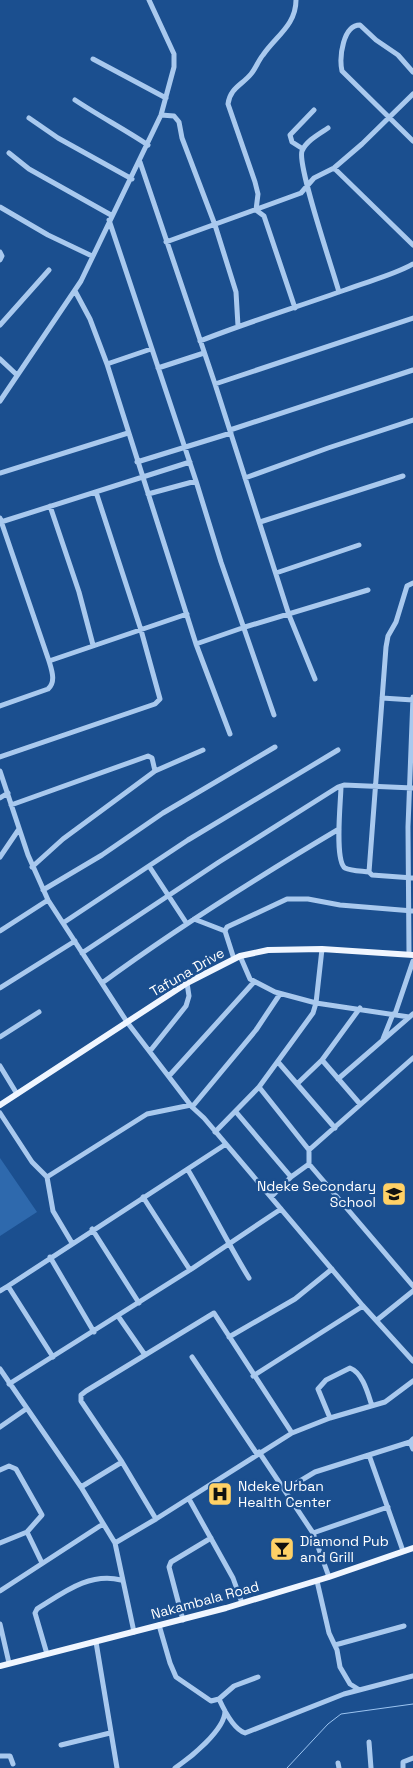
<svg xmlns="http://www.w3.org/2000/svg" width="413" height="1768" font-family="'Space Grotesk',sans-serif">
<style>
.green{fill:#2e69ad}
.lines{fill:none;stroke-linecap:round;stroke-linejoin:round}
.stream{stroke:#9cc4f0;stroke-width:1}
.minor{stroke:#a9c9ee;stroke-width:5}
.major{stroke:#f0f6ff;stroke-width:6}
.labels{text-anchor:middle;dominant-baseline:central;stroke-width:5;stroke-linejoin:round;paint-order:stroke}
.street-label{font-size:14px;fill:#fff;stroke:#1b4f8f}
.poi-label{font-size:14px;fill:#fff;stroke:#1b4f8f;text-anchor:start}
</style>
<rect width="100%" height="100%" fill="#1b4f8f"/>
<!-- green -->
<path class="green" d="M0,1158L37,1212L0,1236Z"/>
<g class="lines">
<!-- stream -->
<path class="stream" d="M287,1768L328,1724L341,1714L413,1704"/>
<!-- minor -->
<path class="minor" d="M93,59L166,98
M413,72L398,55L376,40L360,25C343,25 339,57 342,71L413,141
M75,100C99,116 124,129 148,145
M161,115L174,116L179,122L182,138L215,225L236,292L238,326
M29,118L58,138L132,179
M328,128C319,134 306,141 302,151C297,166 333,270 339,292
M303,149L292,142L290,135L314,110
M9,153L29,169L111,215
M140,162L215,384L289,615L315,679
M334,168L413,245
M0,207L48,235L92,256
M109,220L196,481L221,562L274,715
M166,242L301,193L314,178L334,168L362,144L413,94
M0,252L2,256L0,260
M75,291L90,319L107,364L196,644L230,734
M295,308L264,216L256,210L258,194L255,182L228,104C230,88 242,85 251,74C256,68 258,61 263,55C276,36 296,25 296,0
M0,325L49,270
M200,341C248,322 297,307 345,290C368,281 392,276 413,264
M0,359L17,375
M107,364L151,349
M158,368L204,353
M215,384L413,318
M0,401L81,281L161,115L174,67V54L149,0
M230,430L413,370
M137,462L231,433
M0,473L128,433
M245,478L328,448L413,420
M148,494L196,481
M50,506L79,592L93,645
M0,518L49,661C52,671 56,682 48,689L0,706
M1,522L190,462
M260,522L403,476
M276,573L359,545
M413,583L407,586L396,622L388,636L386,647L369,872L372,875L413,878
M196,644L245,627L368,590
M49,661L187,614
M382,698L413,700
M0,757L155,704L160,699L141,630L96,492
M0,771L28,855L48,900L127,1022L192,1107L204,1118L363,1306L413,1361
M341,786C341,800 334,860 345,868C351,871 362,871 369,872
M0,798L8,793
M11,805L148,756L152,758L155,771
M0,857L19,829
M149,866L187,924
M32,867L63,839L155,771L203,750
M43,890L102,855L163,813L275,747
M194,919L225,931
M63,923L188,840L338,750
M0,931L48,900
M82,953L219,862L338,787L344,785L413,788
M409,954L408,827L413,697
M240,956L250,979L275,992L316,1003L409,1017
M234,959L225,931L227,927L287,899H308L340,905L413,911
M102,983C178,927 258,877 339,829
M0,988L75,941
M395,1014L413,961
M0,1037L39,1012
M383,1039L393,1014
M150,1051L186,1006L189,996L187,983
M322,1060L360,1104
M278,1062L335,1128
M0,1066L17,1094
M169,1076L254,982
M338,1079L413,1014
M298,1083L322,1060L360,1008
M259,1087L309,1150
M192,1107L256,1030L280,994
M236,1112L291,1177
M0,1113L32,1162L47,1177L53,1211L72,1243
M215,1132L259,1087L313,1013L316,1003L322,949
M309,1164V1150L413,1058
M188,1170C209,1205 227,1242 249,1278
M47,1177L147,1114L191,1105
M143,1197L190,1270
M271,1197L291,1177L309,1164L413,1286
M92,1229L139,1303
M50,1257L94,1332
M8,1286L226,1144
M0,1291L8,1286L53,1357
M118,1316L145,1355
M377,1320L413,1291
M229,1337L295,1299L332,1269
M192,1357L257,1454
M0,1369L81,1487L115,1543L134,1632
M253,1376L363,1306
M9,1384L190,1270L281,1209
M330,1418L318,1389L326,1380L350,1368C363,1373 368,1394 372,1406
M0,1427L26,1409
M413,1439L410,1442L413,1449
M259,1452L313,1533L329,1577
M369,1455L403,1551
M0,1470L9,1466L16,1469L42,1515L27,1532L0,1543
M81,1487L122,1462
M285,1490L315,1472L410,1442
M189,1499L233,1578L242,1603
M156,1519L292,1433L330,1418L385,1402L413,1381
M27,1532L42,1563
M313,1533L388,1507
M115,1543L156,1519L122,1462L81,1401V1395L86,1391L214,1313L292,1433
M317,1581L329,1633L337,1650L340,1667L350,1684L358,1689
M0,1591L103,1524
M183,1620L169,1567L171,1562L211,1538
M0,1624L9,1663
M159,1625L170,1663L176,1677L211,1701L219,1699L234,1686L258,1677
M96,1642L117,1768
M335,1645L404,1626
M47,1654L35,1613L37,1609C63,1593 89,1572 121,1580
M219,1699C224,1710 233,1729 245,1733L344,1694L413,1676
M369,1742L371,1768
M61,1745L110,1733
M0,1756H10L13,1764
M338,1763L339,1768
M175,1768C190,1758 225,1730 225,1711
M403,1768V1762L413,1758"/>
<!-- major -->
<path class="major" d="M0,1105L187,983L240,956L268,950L322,949L413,955
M0,1666L226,1608L329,1577L413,1548"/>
</g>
<!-- icons -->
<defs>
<symbol id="school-square" viewBox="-11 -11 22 22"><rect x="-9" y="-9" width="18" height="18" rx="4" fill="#ffd166" stroke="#1b4f8f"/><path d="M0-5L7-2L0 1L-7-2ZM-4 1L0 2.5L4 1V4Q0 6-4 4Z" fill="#111"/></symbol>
<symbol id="hospital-square" viewBox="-11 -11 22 22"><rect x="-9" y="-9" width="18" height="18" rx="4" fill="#ffd166" stroke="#1b4f8f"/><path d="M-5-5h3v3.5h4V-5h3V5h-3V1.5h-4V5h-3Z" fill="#111"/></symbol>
<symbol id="bar-square" viewBox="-11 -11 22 22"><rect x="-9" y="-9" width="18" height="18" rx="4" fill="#ffd166" stroke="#1b4f8f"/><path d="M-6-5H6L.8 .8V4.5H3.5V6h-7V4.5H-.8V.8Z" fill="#111"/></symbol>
</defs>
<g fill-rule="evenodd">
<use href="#school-square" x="380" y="1180" width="28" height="28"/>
<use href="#hospital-square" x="206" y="1480" width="28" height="28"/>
<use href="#bar-square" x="268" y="1535" width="28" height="28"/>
</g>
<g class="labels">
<!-- street labels -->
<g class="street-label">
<text transform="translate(187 972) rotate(-30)">Tafuna Drive</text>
<text transform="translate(205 1600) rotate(-15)">Nakambala Road</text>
</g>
<!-- poi labels -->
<g class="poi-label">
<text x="376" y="1186" text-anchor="end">Ndeke Secondary<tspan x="376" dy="16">School</tspan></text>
<text x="238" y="1486">Ndeke Urban<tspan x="238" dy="16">Health Center</tspan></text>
<text x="300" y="1541">Diamond Pub<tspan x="300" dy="16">and Grill</tspan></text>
</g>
</g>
</svg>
